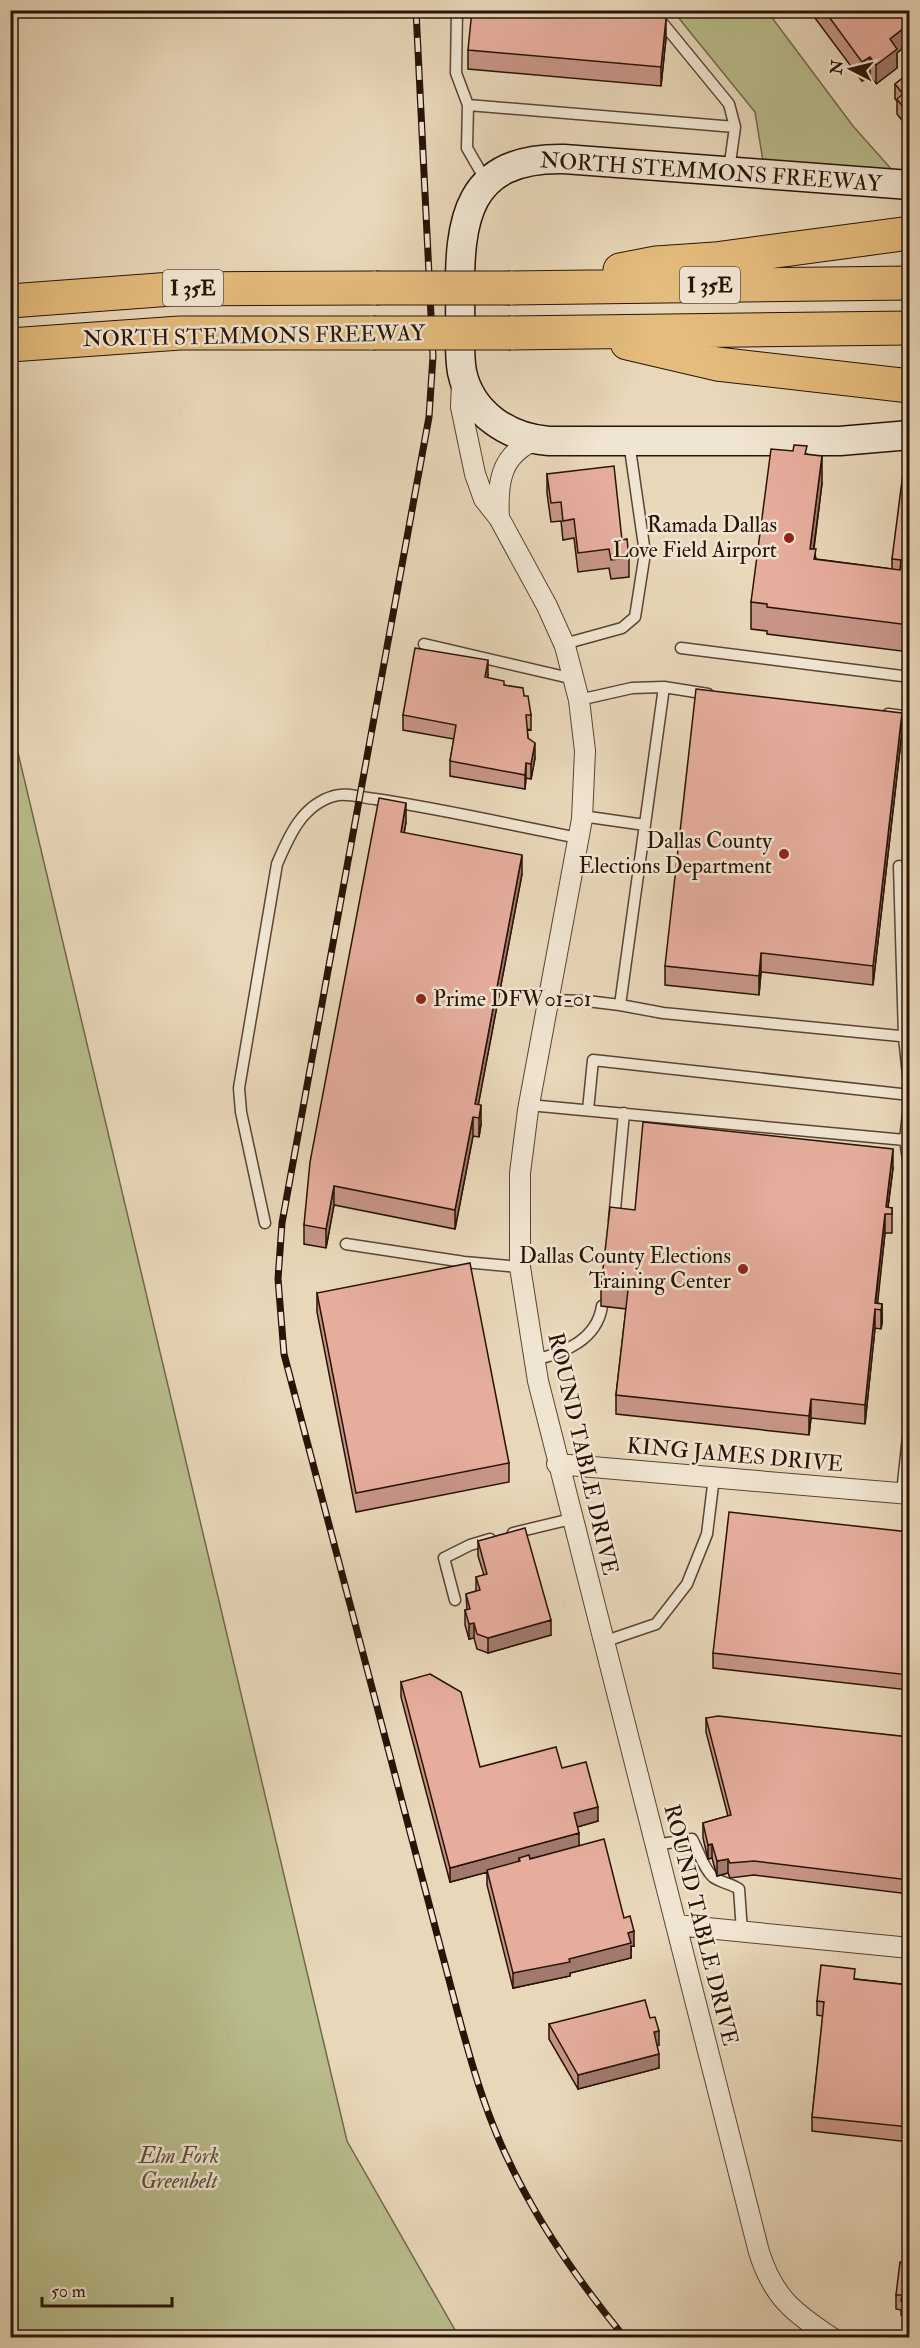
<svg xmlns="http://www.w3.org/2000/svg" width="920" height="2348" font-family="'IM FELL Double Pica',serif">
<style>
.green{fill:#b9bd8c;stroke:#71684a;stroke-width:1.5}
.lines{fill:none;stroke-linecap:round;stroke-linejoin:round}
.lane-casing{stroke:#594434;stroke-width:13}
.street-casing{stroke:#594434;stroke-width:22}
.secondary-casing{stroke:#291307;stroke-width:31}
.highway-casing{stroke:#291307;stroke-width:35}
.lane{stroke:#f0e5d2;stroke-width:10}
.street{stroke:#f0e5d2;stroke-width:20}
.secondary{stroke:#f0e5d2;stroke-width:28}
.highway{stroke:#e4bc7c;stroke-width:33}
.rail-casing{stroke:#291307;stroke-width:7}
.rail{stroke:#f0e5d2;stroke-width:4.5;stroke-dasharray:14;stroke-linecap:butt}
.highway-bridge-casing{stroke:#291307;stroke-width:35;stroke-linecap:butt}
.highway-bridge{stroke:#e4bc7c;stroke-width:33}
.wall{fill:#c69587;stroke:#291307;stroke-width:1.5}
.shaded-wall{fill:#a1796e;stroke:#291307;stroke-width:1.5}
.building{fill:#e6ad9d;stroke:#291307;stroke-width:1.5}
.poi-dot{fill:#8f2418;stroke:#f0e5d2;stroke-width:2}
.labels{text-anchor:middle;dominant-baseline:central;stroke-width:5;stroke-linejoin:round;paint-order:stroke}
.shield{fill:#f0e5d2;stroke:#655244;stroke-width:1.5}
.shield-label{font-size:21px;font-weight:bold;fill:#291307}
.street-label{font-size:22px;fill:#291307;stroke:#f0e5d2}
.poi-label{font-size:22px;fill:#291307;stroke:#f0e5d2;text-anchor:end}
.park-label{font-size:22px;font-style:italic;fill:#5b4e36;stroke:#f0e5d2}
</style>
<rect width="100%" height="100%" fill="#e8d7b9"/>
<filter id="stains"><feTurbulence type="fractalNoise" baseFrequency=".00333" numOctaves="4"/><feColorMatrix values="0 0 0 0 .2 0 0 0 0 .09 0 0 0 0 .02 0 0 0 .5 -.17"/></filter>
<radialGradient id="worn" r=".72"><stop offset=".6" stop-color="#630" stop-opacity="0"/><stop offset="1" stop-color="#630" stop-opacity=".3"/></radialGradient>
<!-- green -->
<path class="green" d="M673,11H767L853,126L893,171L763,161L755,112Z
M10,719L347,2141L459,2337H11Z"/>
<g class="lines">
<defs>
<path id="lane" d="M457,10L456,73L468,105
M652,10L729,104L735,127L729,170
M486,181L467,148L468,105L735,127
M424,644L574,679
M564,644L622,628L635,617L645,553L629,442
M681,648L910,677
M664,687L708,694
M888,714L910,717
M582,816L645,825
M899,866L904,1037L910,1094
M548,1000L587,1001L620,1005L664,687L632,688L579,700
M620,1005L663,1013L910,1037
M529,1105L905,1140L910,1096
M588,1110L593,1060L910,1095
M910,1141L905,1140L910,1172
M614,1220L624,1113
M265,1223L241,1112L239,1088L277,864C289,836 302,805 334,796C346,792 362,798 375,799C443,809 511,825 579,838
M346,1244L464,1262L520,1267
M534,1360C564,1353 597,1340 602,1306
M902,1493L910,1418
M513,1533L571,1519
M455,1600L444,1558L470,1545L490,1539
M603,1642L656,1624L687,1584L707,1534L714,1477
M656,1845L692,1839C699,1851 703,1868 713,1877C719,1882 732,1884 739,1889L742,1931"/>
<path id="street" d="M462,381L461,407L475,474L484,499L499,518L547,606L565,646L579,700L585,751L582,819L528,1110L520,1173V1267L538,1381L759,2252C773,2297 794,2313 832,2338
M499,518C497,484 500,454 536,440
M557,1464L910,1494
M676,1925L910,1948"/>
<path id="secondary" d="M910,185L564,159C466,157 459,220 460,299C461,323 458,349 462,372C471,414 509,438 549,441H840L910,435"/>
<path id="highway" d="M620,270L656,263L715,259L910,233
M510,288L910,283
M10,301L172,289L376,288
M511,333L910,328
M627,343L717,364L910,386
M10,345L180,333H373"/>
</defs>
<!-- lane casing -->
<use href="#lane" class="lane-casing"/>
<!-- street casing -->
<use href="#street" class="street-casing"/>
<!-- secondary casing -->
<use href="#secondary" class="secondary-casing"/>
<!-- highway casing -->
<use href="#highway" class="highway-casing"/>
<!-- lane -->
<use href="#lane" class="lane"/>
<!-- street -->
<use href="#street" class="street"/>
<!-- secondary -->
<use href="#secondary" class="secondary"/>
<!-- highway -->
<use href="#highway" class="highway"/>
<defs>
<path id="rail" d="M416,10L433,356L429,417L282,1223L278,1279L284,1354L457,2010C465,2040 473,2069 483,2098C513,2187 566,2266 625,2338"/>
</defs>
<!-- rail casing -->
<use href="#rail" class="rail-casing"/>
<!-- rail -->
<use href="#rail" class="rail"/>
<defs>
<path id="highway-bridge" d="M376,288H510
M373,333H511"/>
</defs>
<!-- highway-bridge casing -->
<use href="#highway-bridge" class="highway-bridge-casing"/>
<!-- highway-bridge -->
<use href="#highway-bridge" class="highway-bridge"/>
</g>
<!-- wall -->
<path class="wall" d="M809,10H909V43L897,53V68L876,84L870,76L862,81Z
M666,38L661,86L468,69V50Z
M909,73V129L897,114V101L895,99V84Z
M807,454L822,483L814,549L816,559L892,569V559L909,474V652L767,634V631L751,629V602Z
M547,474L622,540L629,558V577L611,579L609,568L578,572L574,538L563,540L561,521L551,522L547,493Z
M488,675L487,678L504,685L524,696L531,715V730L527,729L528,738L535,758L531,779L526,778L525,789L450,776V761L454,739L403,730V715Z
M902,732L873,985L761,972L759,995L665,985V966Z
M406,822L404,833L522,874L478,1105L481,1124L479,1137L473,1136L455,1229L334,1205L326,1248L304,1244V1225Z
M893,1168L888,1208H892V1233H885L877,1303L882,1304V1323L881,1329L875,1328L865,1424L811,1418L809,1435L616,1414V1395L626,1309L601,1306V1287L635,1210Z
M317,1293L509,1463V1482L356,1512L317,1312Z
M909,1532V1690L713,1668V1653Z
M478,1541L551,1635L488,1653L477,1649L474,1638L469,1639L465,1625V1610H467L466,1594L476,1591V1577L484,1575L478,1556Z
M401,1682L480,1767L562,1768L598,1821L577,1827L579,1846L624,1918L634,1946H631V1958L570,1973V1976L513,1988L487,1885V1872L450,1882L401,1697Z
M706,1718L909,1737V1894L754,1875L730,1878L728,1873L717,1876L712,1858L708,1859L703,1838V1823L728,1816L706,1732Z
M855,1979L909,1985V2142L812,2131V2117L823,2016L817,2015V2001Z
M650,2018L659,2045L657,2046L659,2068L578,2089L549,2039V2024Z
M909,2220V2316L901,2315V2310L896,2309V2295L904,2262Z"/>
<!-- shaded-wall -->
<path class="shaded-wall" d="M666,19V38L661,86V67Z
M909,24V43L897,53V68L876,84V65L890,39Z
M870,57V76L862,81V62Z
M822,456V483L810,576V549Z
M488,660V675L485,692V677Z
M902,713V732L873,985V966Z
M535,743V758L531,779V764Z
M526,763V778L525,789V775Z
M406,803V822L401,851V832Z
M522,855V874L476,1117L475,1104Z
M761,953V972L759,995V976Z
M481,1105V1124L479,1137V1118Z
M473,1117V1136L455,1229V1210Z
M893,1149V1168L887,1214L886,1207Z
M334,1186V1205L326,1248V1229Z
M885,1214V1233L877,1309H875V1328L865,1424V1405Z
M882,1304V1323L881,1329V1310Z
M811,1399V1418L809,1435V1416Z
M551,1620V1635L488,1653V1638Z
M474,1623V1638L469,1639V1624Z
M598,1807V1821L574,1828V1813Z
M579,1833V1848L520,1861L519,1858V1864L450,1882V1868Z
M712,1844V1858L708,1859V1845Z
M728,1859V1873L717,1876V1861Z
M634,1931V1946H631V1958L570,1973V1976L513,1988V1973L569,1959L628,1933Z
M659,2031V2045L654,2047V2032Z
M659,2054V2068L578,2089V2075Z"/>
<!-- building -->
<path class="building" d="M472,10H658L666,19L661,67L468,50Z
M824,10H909V24L890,39L897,49L876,65L870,57L862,62Z
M909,73V115L897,99L903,94L895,84Z
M794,445L807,446L805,454L822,456L810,549H816L814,559L900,570L901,560L892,559L903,473L909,474V625L767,607V604L751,602L771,449L793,451Z
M614,466L622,540L627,539L629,558L611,560L609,549L578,553L574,519L563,521L561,502L551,503L547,474Z
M415,648L488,660L485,677L504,681V685L523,688L524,696H528L531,715H526L528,738L535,743L531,764L526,763L525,775L450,761L456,725L403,715Z
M696,689L902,713L873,966L761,953L759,976L665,966Z
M379,798L406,803L401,832L522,855L475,1104L481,1105L479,1118L473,1117L455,1210L334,1186L326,1229L304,1225L310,1162Z
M643,1122L893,1149L886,1207L892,1208V1214H885L875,1303L882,1304L881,1310L875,1309L865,1405L811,1399L809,1416L616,1395L628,1290L601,1287L610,1207L635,1210Z
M470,1263L509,1463L356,1493L317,1293Z
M729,1512L909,1532V1675L713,1653Z
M525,1528L551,1620L488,1638L477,1634L474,1623L469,1624L465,1610L470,1609L466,1594L480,1590L476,1577L487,1574L478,1541Z
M430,1674L461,1692L480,1767L556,1747L562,1768L586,1762L598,1807L574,1813L579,1833L450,1868L401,1682Z
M718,1716L909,1737V1880L754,1861L730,1863L728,1859L717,1861L712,1844L708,1845L703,1823L731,1815L706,1718Z
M604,1839L624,1918L630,1916L634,1931L628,1933L631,1943L569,1959L570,1962L513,1973L487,1870L520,1861L519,1858L529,1855L530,1859Z
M821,1965L855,1969L854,1979L909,1985V2127L812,2117L824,2002L817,2001Z
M645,2000L650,2018L655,2017L659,2031L654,2032L659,2054L578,2075L549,2024Z
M909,2220V2302L901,2301L902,2295H896L900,2262H904Z"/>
<!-- markers -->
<g class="poi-dot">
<circle cx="789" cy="538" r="6"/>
<circle cx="784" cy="854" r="6"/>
<circle cx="421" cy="999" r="6"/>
<circle cx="743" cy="1269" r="6"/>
</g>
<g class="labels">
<!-- shield labels -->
<g class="shield">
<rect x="680" y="267" width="60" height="36" rx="4.5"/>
<rect x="163" y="270" width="60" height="36" rx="4.5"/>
</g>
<g class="shield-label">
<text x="710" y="285">I 35E</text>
<text x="193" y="288">I 35E</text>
</g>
<!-- street labels -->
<g class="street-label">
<text transform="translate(711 172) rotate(4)">NORTH STEMMONS FREEWAY</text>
<text transform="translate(254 336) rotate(-1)">NORTH STEMMONS FREEWAY</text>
<text transform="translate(583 1454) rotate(77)">ROUND TABLE DRIVE</text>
<text transform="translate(735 1455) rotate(5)">KING JAMES DRIVE</text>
<text transform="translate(701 1925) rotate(76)">ROUND TABLE DRIVE</text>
</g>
<!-- poi labels -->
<g class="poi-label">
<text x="777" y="525">Ramada Dallas<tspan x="777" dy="25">Love Field Airport</tspan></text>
<text x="772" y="841">Dallas County<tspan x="772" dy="25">Elections Department</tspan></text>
<text x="433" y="999" text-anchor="start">Prime DFW01-01</text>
<text x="731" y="1256">Dallas County Elections<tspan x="731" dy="25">Training Center</tspan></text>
</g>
<!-- park labels -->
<g class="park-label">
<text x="179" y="2156">Elm Fork<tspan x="179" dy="25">Greenbelt</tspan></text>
</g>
</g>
<!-- margin -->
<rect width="920" height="2348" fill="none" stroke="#e8d7b9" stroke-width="36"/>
<rect x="12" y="12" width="896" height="2324" fill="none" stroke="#291307" stroke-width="3"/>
<rect x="18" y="18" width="884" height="2312" fill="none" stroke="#291307" stroke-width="1.5"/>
<!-- north arrow -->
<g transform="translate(851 69) rotate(277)" stroke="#f0e5d2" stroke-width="4.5" paint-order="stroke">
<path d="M0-4.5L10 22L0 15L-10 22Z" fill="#291307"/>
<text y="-9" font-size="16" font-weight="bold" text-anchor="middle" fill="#291307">N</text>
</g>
<!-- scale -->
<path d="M42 2297v9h130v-9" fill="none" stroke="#291307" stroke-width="3"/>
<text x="51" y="2297" font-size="18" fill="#291307" stroke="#f0e5d2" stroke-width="4.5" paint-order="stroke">50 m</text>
<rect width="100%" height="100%" filter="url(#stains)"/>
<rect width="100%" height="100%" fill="url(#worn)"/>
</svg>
